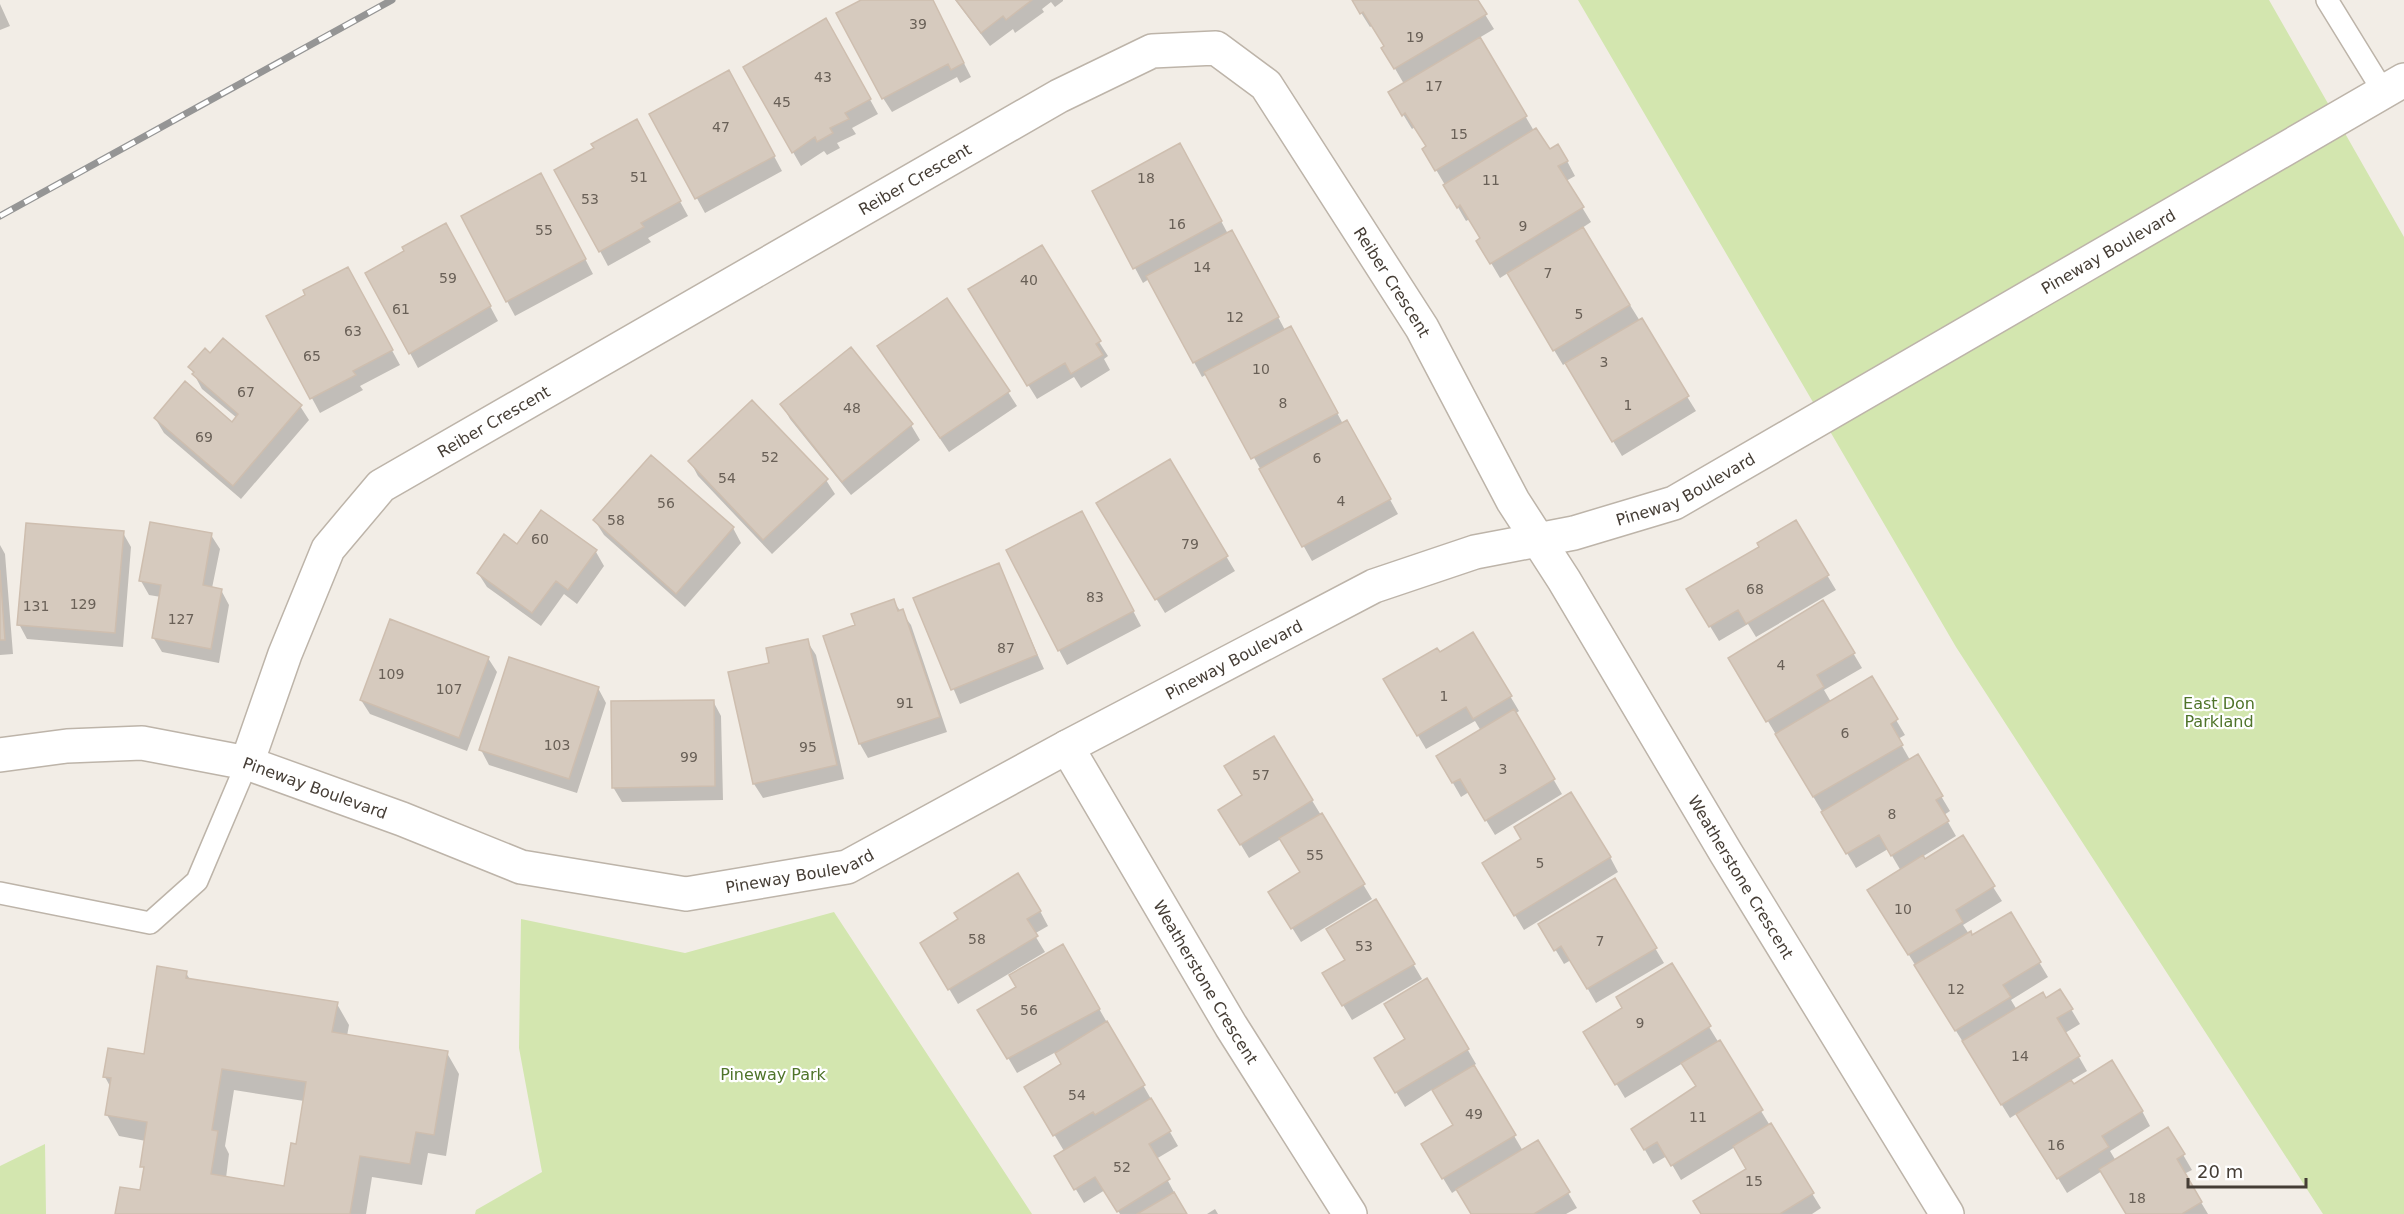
<svg xmlns="http://www.w3.org/2000/svg" width="2404" height="1214" font-family="'DejaVu Sans',sans-serif">
<style>
.green{fill:#d3e6af}
.shadow{fill:#0003;fill-rule:evenodd}
.building{fill:#d6cabe;stroke:#cebeaf;stroke-width:1.5;fill-rule:evenodd}
.lines{fill:none;stroke-linecap:round;stroke-linejoin:round}
.lane-casing{stroke:#bdb4a9;stroke-width:24}
.street-casing{stroke:#bdb4a9;stroke-width:36}
.lane{stroke:#fff;stroke-width:21}
.street{stroke:#fff;stroke-width:33}
.rail-casing{stroke:#959595;stroke-width:7}
.rail{stroke:#fff;stroke-width:4.5;stroke-dasharray:14;stroke-linecap:butt}
.labels{text-anchor:middle;dominant-baseline:central;stroke-width:4.5;stroke-linejoin:round;paint-order:stroke}
.number-label{font-size:14px;fill:#696057}
.street-label{font-size:16px;fill:#453d35;stroke:#fff}
.park-label{font-size:16px;fill:#4f742a;stroke:#fff}
</style>
<rect width="100%" height="100%" fill="#f2ede6"/>
<!-- green -->
<path class="green" d="M1578,0H2269L2404,237V1214H2323L1956,647Z
M834,912L1032,1214H475L476,1210L542,1172L519,1048L521,919L685,953Z
M45,1144L46,1214H0V1166Z"/>
<!-- shadow -->
<path class="shadow" d="M864,0H932L971,77L960,83L957,77L892,112L883,98Z
M955,0H1063V1L1055,7L1051,2L1042,9L1044,12L1015,33L1013,29L990,46Z
M1353,0H1476L1494,29L1479,38L1534,131L1549,151L1567,161L1575,176L1566,181L1591,222L1582,228L1696,411L1622,456L1566,363L1563,365L1508,273L1500,278L1478,241L1482,239L1470,219L1466,221L1424,149L1427,147L1415,127L1412,129L1390,93L1404,84L1383,48L1386,47L1373,25L1370,27Z
M0,4L10,26L0,30Z
M826,20L878,114L852,128L856,134L837,143L840,148L827,155L824,151L801,166L745,68Z
M737,87L782,171L705,213L651,114Z
M644,136L688,216L648,238L651,242L608,266L600,251Z
M1188,159L1228,234L1240,246L1285,330L1299,342L1343,424L1347,422L1398,514L1312,561L1207,374L1202,377L1149,279L1143,283L1094,191Z
M549,190L593,274L515,316L507,301Z
M454,239L498,321L418,368L410,353L406,252Z
M355,283L400,365L360,386L363,390L320,413L268,317Z
M978,304L1099,342L1108,356L1104,359L1110,370L1081,388L1074,377L1037,399Z
M210,355L300,406L309,420L241,499L164,433L155,418L232,424L237,418L202,389L190,367Z
M887,360L1008,392L1017,406L949,452Z
M782,404L911,425L920,440L851,495L790,419Z
M651,457L733,528L741,543L685,607L604,535L595,521Z
M690,461L826,480L835,494L772,554L698,476Z
M1169,461L1235,571L1165,613L1107,518Z
M1795,522L1836,590L1756,637L1748,624L1719,641L1688,590L1761,547Z
M1089,527L1141,626L1067,665L1059,650Z
M123,533L131,547L123,647L27,639L19,624Z
M211,535L220,549L212,588L221,590L229,605L219,663L162,652L153,637L161,597L149,595L141,581Z
M0,545L5,554L13,654L0,655Z
M517,546L596,552L604,566L577,604L564,594L541,626L487,587L478,573Z
M998,565L1044,669L960,704L915,599Z
M893,601L911,625L947,732L868,758L860,744L856,626Z
M1823,602L1862,668L1824,690L1831,702L1871,678L1905,735L1898,739L1910,760L1917,756L1950,811L1944,815L1956,836L1922,857L1925,861L1993,887L2002,901L1963,925L1969,934L1972,937L2010,914L2048,977L2011,1000L2017,1010L2046,1000L2060,991L2080,1024L2065,1033L2087,1071L2070,1081L2073,1086L2142,1111L2150,1126L2110,1151L2116,1161L2168,1129L2192,1170L2184,1174L2208,1214H2127L2102,1171L2067,1193L2018,1113L2010,1118L1878,905L1901,871L1888,849L1856,868L1730,658Z
M1473,634L1519,711L1515,714L1562,794L1495,835L1469,792L1461,797L1438,757L1481,731L1475,721L1426,749L1385,680Z
M807,641L816,655L844,779L763,798L754,784L771,664Z
M488,658L497,672L467,751L370,714L361,700Z
M598,688L606,703L577,793L489,765L481,750Z
M713,701L721,716L723,800L622,802L613,787Z
M1274,738L1372,899L1301,942L1279,907L1302,873L1281,839L1249,858L1229,825Z
M1523,840L1610,857L1618,872L1524,930L1484,864Z
M1614,880L1664,963L1596,1003L1571,960L1564,964L1540,924Z
M1376,901L1422,979L1352,1020L1324,973L1347,960Z
M1040,911L1048,926L1034,934L1045,952L958,1004L922,943Z
M1063,946L1178,1146L1156,1159L1186,1214H1120L1105,1190L1084,1203L1056,1156L1064,1151L1026,1087L1063,1065L1056,1052L1017,1073L980,1010L1018,987Z
M186,973L191,981L337,1004L349,1025L347,1036L447,1053L459,1074L446,1156L428,1153L422,1185L372,1177L366,1214H117L141,1192L146,1141L119,1136L107,1115L111,1088L105,1077L145,1056ZM234,1090L304,1101L297,1146L286,1188L226,1178L229,1154L225,1146Z
M1427,980L1476,1064L1473,1066L1523,1151L1538,1142L1577,1208L1566,1214H1472L1458,1189L1452,1193L1423,1145L1454,1126L1433,1089L1405,1107L1376,1058L1407,1040Z
M1709,1027L1821,1208L1812,1214H1702L1748,1170L1735,1147L1681,1180L1667,1156L1653,1164L1633,1129L1698,1087L1683,1063L1625,1098L1585,1032Z
M1215,1209L1218,1214H1207Z"/>
<!-- building -->
<path class="building" d="M861,0H933L964,63L951,70L948,64L882,99L836,13Z
M956,0H1032L1006,20L1003,16L981,33Z
M1352,0H1478L1487,14L1394,69L1381,48L1384,46L1363,12L1360,14Z
M826,18L871,99L845,113L849,119L830,128L833,133L817,142L815,137L792,153L743,67Z
M1480,37L1527,116L1435,171L1422,149L1426,146L1405,113L1402,116L1388,92Z
M729,70L775,156L695,199L649,114Z
M637,119L681,201L641,223L644,227L599,252L554,170L594,148L591,144Z
M1536,128L1550,149L1558,144L1568,161L1558,166L1584,207L1490,264L1476,241L1480,238L1460,205L1457,208L1443,185Z
M1180,143L1222,221L1133,269L1092,191Z
M541,173L586,259L506,302L461,216Z
M446,223L491,306L409,354L365,273L404,251L402,247Z
M1583,227L1630,305L1553,351L1507,273Z
M1232,230L1279,317L1193,363L1146,276Z
M1042,245L1101,341L1096,344L1103,355L1071,374L1065,363L1027,386L968,289Z
M348,267L393,350L353,371L356,375L310,399L266,316L305,295L303,290Z
M947,298L1010,391L940,438L877,346Z
M1642,318L1689,396L1612,442L1565,363Z
M1291,326L1338,413L1251,459L1204,372Z
M223,338L302,405L233,486L154,418L185,381L232,422L238,414L192,374L194,372L188,367L205,348L210,353Z
M851,347L913,424L842,482L780,404Z
M752,400L828,479L763,540L688,461Z
M1347,420L1391,499L1302,547L1259,469Z
M651,455L734,527L676,594L593,520Z
M1170,459L1228,556L1155,600L1096,503Z
M541,510L597,550L568,590L556,581L532,613L477,573L504,534L517,544Z
M1082,511L1134,611L1058,651L1006,550Z
M1796,520L1829,575L1746,624L1738,610L1709,627L1686,589L1759,547L1757,543Z
M150,522L212,533L203,585L222,589L211,649L152,638L161,585L139,581Z
M26,523L124,531L115,633L17,625Z
M999,563L1037,655L951,690L913,598Z
M0,570L5,640H0Z
M894,599L898,611L903,609L940,717L859,744L823,636L855,625L851,614Z
M1823,600L1855,653L1817,675L1824,687L1766,722L1728,658Z
M390,619L489,657L459,738L360,700Z
M1473,632L1512,696L1473,719L1466,707L1417,736L1383,679L1437,648L1440,652Z
M808,639L837,765L753,784L728,672L769,663L766,648Z
M509,657L599,687L569,779L479,750Z
M1872,676L1898,719L1891,724L1903,745L1813,797L1775,734Z
M714,700L715,786L612,788L611,701Z
M1514,709L1555,779L1485,821L1460,779L1452,783L1436,756Z
M1274,736L1313,800L1240,845L1218,810L1242,795L1224,766Z
M1918,754L1943,796L1936,800L1949,821L1891,856L1879,835L1846,854L1821,812Z
M1571,792L1611,857L1514,916L1482,863L1521,839L1514,827Z
M1322,813L1365,884L1291,929L1268,892L1300,872L1279,838Z
M1963,835L1995,886L1956,910L1963,922L1908,955L1867,890L1923,855L1925,859Z
M1018,873L1041,911L1027,919L1038,936L948,990L920,943L958,919L954,913Z
M1615,878L1657,948L1587,989L1561,946L1554,951L1538,924Z
M1376,899L1415,964L1342,1006L1322,973L1345,960L1326,929Z
M2011,912L2041,962L2003,985L2011,997L1955,1031L1914,965L1971,931L1972,935Z
M1063,944L1100,1009L1007,1059L977,1010L1016,987L1009,975Z
M1672,963L1711,1026L1615,1085L1583,1032L1622,1008L1616,997Z
M157,966L187,971L186,978L338,1002L332,1032L448,1051L434,1135L416,1132L410,1164L360,1156L350,1214H115L120,1187L140,1190L144,1167H140L147,1122L105,1115L111,1078L103,1077L108,1048L144,1054ZM222,1069L306,1082L296,1144L291,1143L284,1186L211,1174L218,1131L212,1130Z
M1427,978L1469,1049L1395,1093L1374,1058L1405,1039L1384,1004Z
M2060,989L2073,1009L2057,1018L2080,1056L2001,1105L1962,1041L2043,992L2046,998Z
M1107,1021L1145,1085L1095,1115L1093,1112L1053,1136L1024,1087L1061,1064L1055,1053Z
M1720,1040L1763,1110L1671,1166L1657,1142L1644,1150L1631,1129L1696,1086L1681,1063Z
M2112,1060L2143,1111L2102,1136L2109,1147L2057,1179L2016,1114L2071,1080L2074,1084Z
M1474,1065L1516,1135L1442,1179L1421,1144L1453,1125L1432,1090Z
M1151,1098L1171,1131L1149,1144L1170,1179L1117,1212L1095,1177L1074,1190L1054,1156Z
M1771,1123L1814,1193L1780,1214H1701L1693,1201L1746,1169L1733,1146Z
M2168,1127L2185,1154L2177,1159L2202,1202L2182,1214H2126L2099,1169Z
M1538,1140L1570,1192L1534,1214H1471L1456,1189Z
M1174,1192L1187,1214H1137L1166,1197Z"/>
<g class="lines">
<defs>
<path id="lane" d="M2327,0L2383,91
M0,893L150,923L197,881L247,763"/>
<g id="street">
<path id="s1" d="M1067,747L1231,1026L1350,1214"/>
<path id="s2" d="M0,755L67,746L142,743L247,763L402,819L521,867L686,894L847,867L1067,747L1374,586L1475,552L1574,533L1674,503L2404,80"/>
<path id="s3" d="M247,763L285,654L328,549L381,486L1059,96L1152,51L1216,48L1266,85L1422,328L1513,501L1564,580L1726,853L1947,1214"/>
</g>
</defs>
<!-- lane casing -->
<use href="#lane" class="lane-casing"/>
<!-- street casing -->
<use href="#street" class="street-casing"/>
<!-- lane -->
<use href="#lane" class="lane"/>
<!-- street -->
<use href="#street" class="street"/>
<defs>
<path id="rail" d="M0,216L392,0"/>
</defs>
<!-- rail casing -->
<use href="#rail" class="rail-casing"/>
<!-- rail -->
<use href="#rail" class="rail"/>
</g>
<g class="labels">
<!-- number labels -->
<g class="number-label">
<text x="918" y="24">39</text>
<text x="1415" y="37">19</text>
<text x="823" y="77">43</text>
<text x="1434" y="86">17</text>
<text x="782" y="102">45</text>
<text x="721" y="127">47</text>
<text x="1459" y="134">15</text>
<text x="639" y="177">51</text>
<text x="1146" y="178">18</text>
<text x="1491" y="180">11</text>
<text x="590" y="199">53</text>
<text x="1177" y="224">16</text>
<text x="1523" y="226">9</text>
<text x="544" y="230">55</text>
<text x="1202" y="267">14</text>
<text x="1548" y="273">7</text>
<text x="448" y="278">59</text>
<text x="1029" y="280">40</text>
<text x="401" y="309">61</text>
<text x="1579" y="314">5</text>
<text x="1235" y="317">12</text>
<text x="353" y="331">63</text>
<text x="312" y="356">65</text>
<text x="1604" y="362">3</text>
<text x="1261" y="369">10</text>
<text x="246" y="392">67</text>
<text x="1283" y="403">8</text>
<text x="1628" y="405">1</text>
<text x="852" y="408">48</text>
<text x="204" y="437">69</text>
<text x="770" y="457">52</text>
<text x="1317" y="458">6</text>
<text x="727" y="478">54</text>
<text x="1341" y="501">4</text>
<text x="666" y="503">56</text>
<text x="616" y="520">58</text>
<text x="540" y="539">60</text>
<text x="1190" y="544">79</text>
<text x="1755" y="589">68</text>
<text x="1095" y="597">83</text>
<text x="83" y="604">129</text>
<text x="36" y="606">131</text>
<text x="181" y="619">127</text>
<text x="1006" y="648">87</text>
<text x="1781" y="665">4</text>
<text x="391" y="674">109</text>
<text x="449" y="689">107</text>
<text x="1444" y="696">1</text>
<text x="905" y="703">91</text>
<text x="1845" y="733">6</text>
<text x="557" y="745">103</text>
<text x="808" y="747">95</text>
<text x="689" y="757">99</text>
<text x="1503" y="769">3</text>
<text x="1261" y="775">57</text>
<text x="1892" y="814">8</text>
<text x="1315" y="855">55</text>
<text x="1540" y="863">5</text>
<text x="1903" y="909">10</text>
<text x="977" y="939">58</text>
<text x="1600" y="941">7</text>
<text x="1364" y="946">53</text>
<text x="1956" y="989">12</text>
<text x="1029" y="1010">56</text>
<text x="1640" y="1023">9</text>
<text x="2020" y="1056">14</text>
<text x="1077" y="1095">54</text>
<text x="1474" y="1114">49</text>
<text x="1698" y="1117">11</text>
<text x="2056" y="1145">16</text>
<text x="1122" y="1167">52</text>
<text x="1754" y="1181">15</text>
<text x="2137" y="1198">18</text>
</g>
<!-- street labels -->
<g class="street-label">
<text stroke="none"><textPath href="#s3" startOffset="927">Reiber Crescent</textPath></text>
<text stroke="none"><textPath href="#s2" startOffset="2284">Pineway Boulevard</textPath></text>
<text stroke="none"><textPath href="#s3" startOffset="1557">Reiber Crescent</textPath></text>
<text stroke="none"><textPath href="#s3" startOffset="441">Reiber Crescent</textPath></text>
<text stroke="none"><textPath href="#s2" startOffset="1798">Pineway Boulevard</textPath></text>
<text stroke="none"><textPath href="#s2" startOffset="1312">Pineway Boulevard</textPath></text>
<text stroke="none"><textPath href="#s2" startOffset="322">Pineway Boulevard</textPath></text>
<text stroke="none"><textPath href="#s2" startOffset="826">Pineway Boulevard</textPath></text>
<text stroke="none"><textPath href="#s3" startOffset="2247">Weatherstone Crescent</textPath></text>
<text stroke="none"><textPath href="#s1" startOffset="273">Weatherstone Crescent</textPath></text>
</g>
<!-- park labels -->
<g class="park-label">
<text x="2219" y="703">East Don<tspan x="2219" dy="18">Parkland</tspan></text>
<text x="773" y="1074">Pineway Park</text>
</g>
</g>
<!-- scale -->
<path d="M2188 1178v9h118v-9" fill="none" stroke="#453d35" stroke-width="3"/>
<text x="2197" y="1178" font-size="18" fill="#453d35" stroke="#ffffff" stroke-width="4.5" paint-order="stroke">20 m</text>
</svg>
